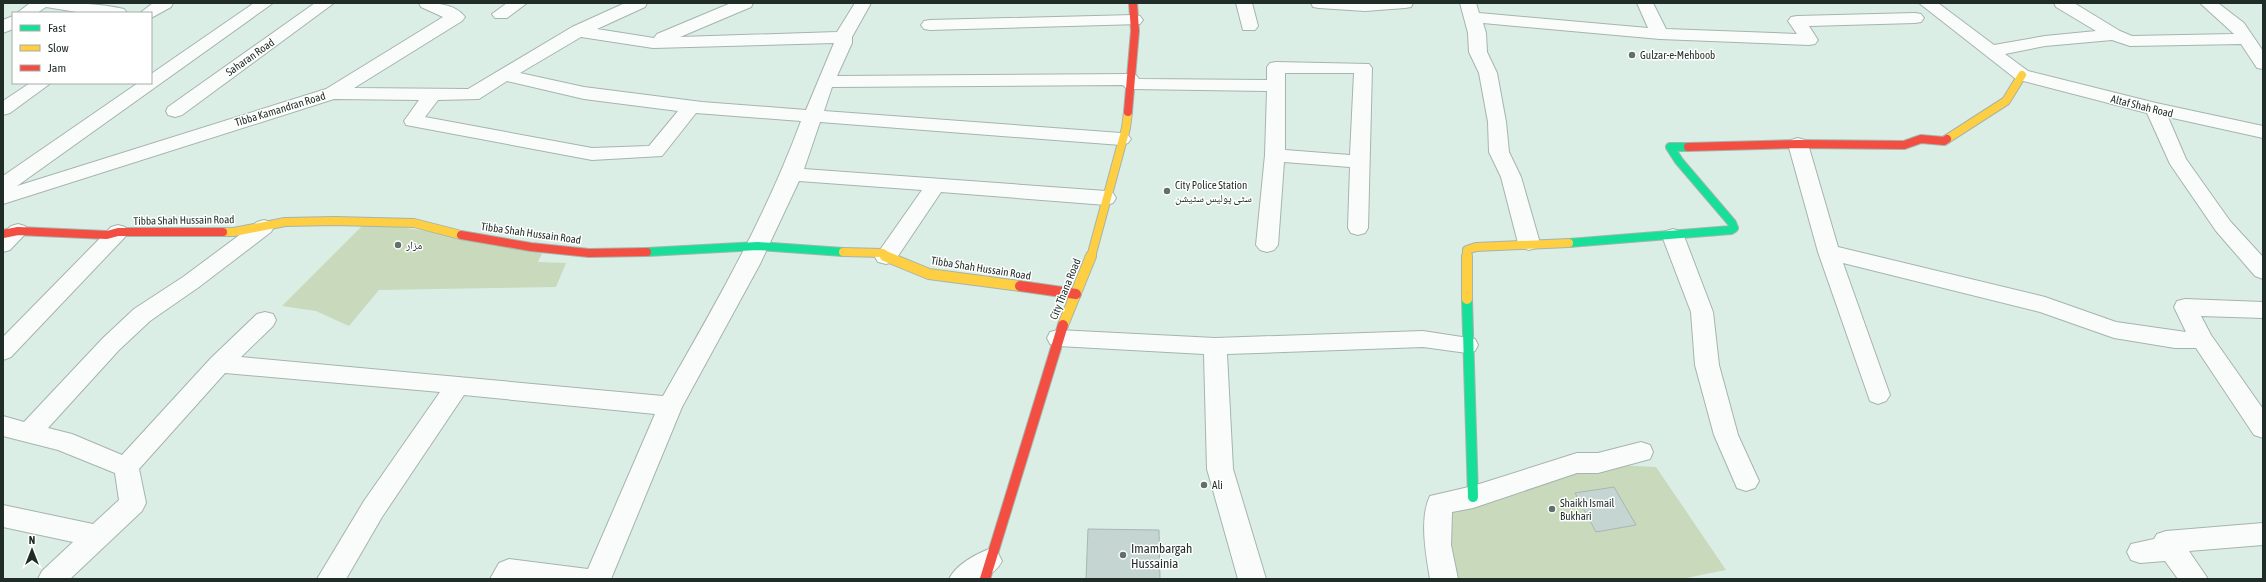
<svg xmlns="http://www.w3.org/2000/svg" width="2266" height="582" font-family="'Asap Condensed','Noto Naskh Arabic',sans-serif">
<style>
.green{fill:#c9d9bb}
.building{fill:#c5d5d1;stroke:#a7b7b3}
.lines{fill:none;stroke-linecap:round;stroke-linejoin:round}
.street-casing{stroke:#a5b4ad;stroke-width:2}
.fast-far1-casing{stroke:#a5b4ad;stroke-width:10}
.fast-casing{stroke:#a5b4ad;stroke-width:12}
.slow-far1-casing{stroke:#a5b4ad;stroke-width:10}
.slow-casing{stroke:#a5b4ad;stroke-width:12}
.jam-far1-casing{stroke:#a5b4ad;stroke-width:10}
.jam-casing{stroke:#a5b4ad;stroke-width:12}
.street{fill:#fafcfb;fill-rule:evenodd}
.fast-far1{stroke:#16e098;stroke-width:8}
.fast{stroke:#16e098;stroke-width:10}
.slow-far1{stroke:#ffcf43;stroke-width:8}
.slow{stroke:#ffcf43;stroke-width:10}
.jam-far1{stroke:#f24e42;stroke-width:8}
.jam{stroke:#f24e42;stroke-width:10}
.poi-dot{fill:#61706a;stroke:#fff;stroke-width:1.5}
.labels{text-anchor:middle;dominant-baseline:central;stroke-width:3;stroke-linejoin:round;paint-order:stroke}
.poi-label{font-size:11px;fill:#1f2c27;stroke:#fff;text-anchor:start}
.street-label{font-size:11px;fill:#1f2c27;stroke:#fff}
.near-poi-label{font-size:13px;fill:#1f2c27;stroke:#fff;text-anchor:start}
</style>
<rect width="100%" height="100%" fill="#dbeee6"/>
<!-- green -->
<path class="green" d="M366,222L544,249L538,262L566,263L556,287L379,290L349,326L316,311L282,306Z
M1577,463L1656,467L1726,570L1681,579H1444L1439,504Z"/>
<!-- building -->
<path class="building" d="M1614,487L1636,525L1596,532L1575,493Z
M1088,529L1159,530L1160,579H1086Z"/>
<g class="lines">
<defs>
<path id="street" d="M30,3C61,3 93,2 124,9L127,13H83L46,7L37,13H17Z
M153,3H173L171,7L151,18V13H140Z
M254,3H273L17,186L326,89L443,17L421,7L419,3C434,3 455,3 465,17L462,21L354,88L468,89L572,27L625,3H647L645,7L597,29L654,38L657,34L731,3H753L751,7L680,37L837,32L855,3H871L852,37V43L837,76L1130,74L1136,75L1139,79L1267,80V67L1270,63L1276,62L1369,64L1372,68L1368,228L1365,233L1358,235L1351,233L1348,228L1350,167L1284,162L1278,245L1274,250L1267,252L1260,250L1256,245L1265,155L1267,91L1132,89L1126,88L1123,85L832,87L824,111L1121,133L1128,135L1131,139L1128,143L1121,145L820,122L804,169L1106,191L1113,193L1116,198L1113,203L1106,205L941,192L894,262L886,264L878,262L875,257L922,190L799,181L760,264L682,407L611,579H490L499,563L509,559L588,569L655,414L464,395L382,517L346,579H317L364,501L440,392L225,373L139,469L146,503L142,511L70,579H38L42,571L73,542L3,527V505L93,524L119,500L115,473L58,450L3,436V416L24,422L103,338L134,309L183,277L257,222L264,220L271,222L274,227L271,232L199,287L150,321L119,350L48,428L72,434L122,455L211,358L257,314L265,312L273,314L276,320L273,326L241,357L663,396C715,305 765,219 801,121L696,113L662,156L592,160L406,125L404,121L419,100L334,99L3,204V176L138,83H151V74ZM581,37L653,48L834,43L806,110L702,102L584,87L520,73ZM1285,73H1354L1350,155L1285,150ZM507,81L584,99L678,111L649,146L592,148L425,117L438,100L479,99Z
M315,3H334L182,115L175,117L168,115L166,111L168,107Z
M507,3H527L507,18H495L492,14Z
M1236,3H1252L1258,26L1255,30H1243Z
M1311,3H1413L1411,7L1405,8L1365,11L1319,8L1313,7Z
M1460,3H1476L1479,13L1648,28L1637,3H1653L1666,29L1797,34L1788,21L1791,17L1797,16L1915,13L1921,14L1924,18L1921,22L1915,23L1809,26L1818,40L1815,44L1809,45L1660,39L1483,23L1486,33L1487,52L1497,73L1506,122L1509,152L1521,177L1540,243L1536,248L1529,250L1522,248L1518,243L1501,177L1489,152L1488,122L1479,73L1469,52L1468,33Z
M1919,3H1938L1994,45L2045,36L2096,31L2056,7L2054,3H2074L2120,31L2132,36L2234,34L2200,3H2218L2244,23L2263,51V69L2257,68L2241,44L2130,46L2112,40L2045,46L2005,54L2028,71L2156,103L2263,126V138L2168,117L2186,159L2230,221L2263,257V279L2255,276L2216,231L2170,164L2147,113L2016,79Z
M1134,15L1140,16L1143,20L1140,24L930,30L924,29L921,25L924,21L930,20Z
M13,16V29L3,33V20Z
M30,83H51L10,113L3,115V101Z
M1798,138L1805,140L1808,144L1838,247L2045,297L2116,322L2186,332L2174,307L2177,301L2185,299L2263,302V318L2201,316L2211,335L2263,409V438L2254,435L2196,348H2175L2114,338L2040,312L1843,263L1890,395L1886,401L1878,404L1870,401L1818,252L1788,144L1791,140Z
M18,224L25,226L28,231L10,250L3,252V233L11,226Z
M118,225L125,227L128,232L125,237L11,357L3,360V337L111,227Z
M1673,229L1680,231L1684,236L1713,312L1719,365L1738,435L1759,481L1755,488L1746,491L1737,488L1714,435L1695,365L1691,312L1662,236L1666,231Z
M1058,330L1215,338L1423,331L1475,339L1478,345L1475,351L1467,353L1423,347L1227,354L1233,469L1266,579H1238L1207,469L1204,354L1058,346L1050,344L1047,338L1050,332Z
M1641,442L1650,445L1653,452L1650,459L1598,473H1577L1473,508L1452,512L1451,545L1458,579H1430C1426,555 1419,518 1430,496L1473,486L1577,453H1598Z
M2263,523V545L2189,551L2208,579H2178L2165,561L2140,563L2131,560L2127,552L2131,544L2154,539L2157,534L2166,531Z
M989,549L998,553L1002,561C991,582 971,579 949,579C956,565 974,555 989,549Z"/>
<path id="fast-far1" d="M1569,243L1731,230L1734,228L1732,223L1679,161L1670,147H1688
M647,252L758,246L843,252"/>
<path id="fast" d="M1467,299L1473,497"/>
<path id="slow-far1" d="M1947,139L2006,101L2022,75
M223,232H234L285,222L335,221L414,223L461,235
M843,252L883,253L886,257
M1091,257L1126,128L1128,112
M1467,257V250L1476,247L1569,243"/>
<path id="slow" d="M885,256L929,274L1020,286
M1467,256V299
M1063,325L1091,256"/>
<path id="jam-far1" d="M1128,112L1135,31L1133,3
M1688,147L1798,144L1904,145L1921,139L1944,141L1947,139
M3,234L18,231L107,235L118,232H223
M461,235L531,247L589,253L647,252"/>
<path id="jam" d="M1020,286L1076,294
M985,579L1063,325"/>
</defs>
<!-- street casing -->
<use href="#street" class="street-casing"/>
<!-- fast-far1 casing -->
<use href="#fast-far1" class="fast-far1-casing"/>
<!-- fast casing -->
<use href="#fast" class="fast-casing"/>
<!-- slow-far1 casing -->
<use href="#slow-far1" class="slow-far1-casing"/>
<!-- slow casing -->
<use href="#slow" class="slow-casing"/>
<!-- jam-far1 casing -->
<use href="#jam-far1" class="jam-far1-casing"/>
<!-- jam casing -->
<use href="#jam" class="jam-casing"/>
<!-- street -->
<use href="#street" class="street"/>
<!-- fast-far1 -->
<use href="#fast-far1" class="fast-far1"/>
<!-- fast -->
<use href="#fast" class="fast"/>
<!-- slow-far1 -->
<use href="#slow-far1" class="slow-far1"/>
<!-- slow -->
<use href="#slow" class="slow"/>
<!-- jam-far1 -->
<use href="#jam-far1" class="jam-far1"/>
<!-- jam -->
<use href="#jam" class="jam"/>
</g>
<!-- markers -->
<g class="poi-dot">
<circle cx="1632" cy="55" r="4"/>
<circle cx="1167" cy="191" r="4"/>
<circle cx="398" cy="245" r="4"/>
<circle cx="1204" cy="485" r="4"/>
<circle cx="1552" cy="509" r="4"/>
<circle cx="1123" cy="555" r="4"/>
</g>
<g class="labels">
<!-- poi labels -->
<g class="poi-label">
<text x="1640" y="55">Gulzar-e-Mehboob</text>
<text x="1175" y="185">City Police Station<tspan x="1175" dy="13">سٹی پولیس سٹیشن</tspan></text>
<text x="406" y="245">مزار</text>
<text x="1212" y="485">Ali</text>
<text x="1560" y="503">Shaikh Ismail<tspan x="1560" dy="13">Bukhari</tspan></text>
</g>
<!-- street labels -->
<g class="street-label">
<text transform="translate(250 57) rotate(-35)">Saharan Road</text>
<text transform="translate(2142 106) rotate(14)">Altaf Shah Road</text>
<text transform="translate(280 109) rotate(-17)">Tibba Kamandran Road</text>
<text transform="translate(184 220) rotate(-1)">Tibba Shah Hussain Road</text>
<text transform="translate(531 233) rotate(8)">Tibba Shah Hussain Road</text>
<text transform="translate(981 268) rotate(9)">Tibba Shah Hussain Road</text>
<text transform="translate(1065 289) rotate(-68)">City Thana Road</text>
</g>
<!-- near-poi labels -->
<g class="near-poi-label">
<text x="1131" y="548">Imambargah<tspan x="1131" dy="15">Hussainia</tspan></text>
</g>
</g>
<!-- border -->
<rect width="2266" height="582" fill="none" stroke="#1f2c27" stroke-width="8"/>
<!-- legend -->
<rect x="12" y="12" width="140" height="72" fill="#ffffff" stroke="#a5aba9"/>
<rect x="20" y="25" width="20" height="6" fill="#16e098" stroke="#a5aba9"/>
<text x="48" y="32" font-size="12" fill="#1f2c27">Fast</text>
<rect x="20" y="45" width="20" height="6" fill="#ffcf43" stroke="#a5aba9"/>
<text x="48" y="52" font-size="12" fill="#1f2c27">Slow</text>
<rect x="20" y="65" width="20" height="6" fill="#f24e42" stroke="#a5aba9"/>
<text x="48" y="72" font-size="12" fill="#1f2c27">Jam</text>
<!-- north arrow -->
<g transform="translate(32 550)" stroke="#ffffff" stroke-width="3" paint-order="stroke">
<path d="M0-3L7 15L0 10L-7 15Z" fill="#1f2c27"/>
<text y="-6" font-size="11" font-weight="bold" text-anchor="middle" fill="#1f2c27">N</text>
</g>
</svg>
